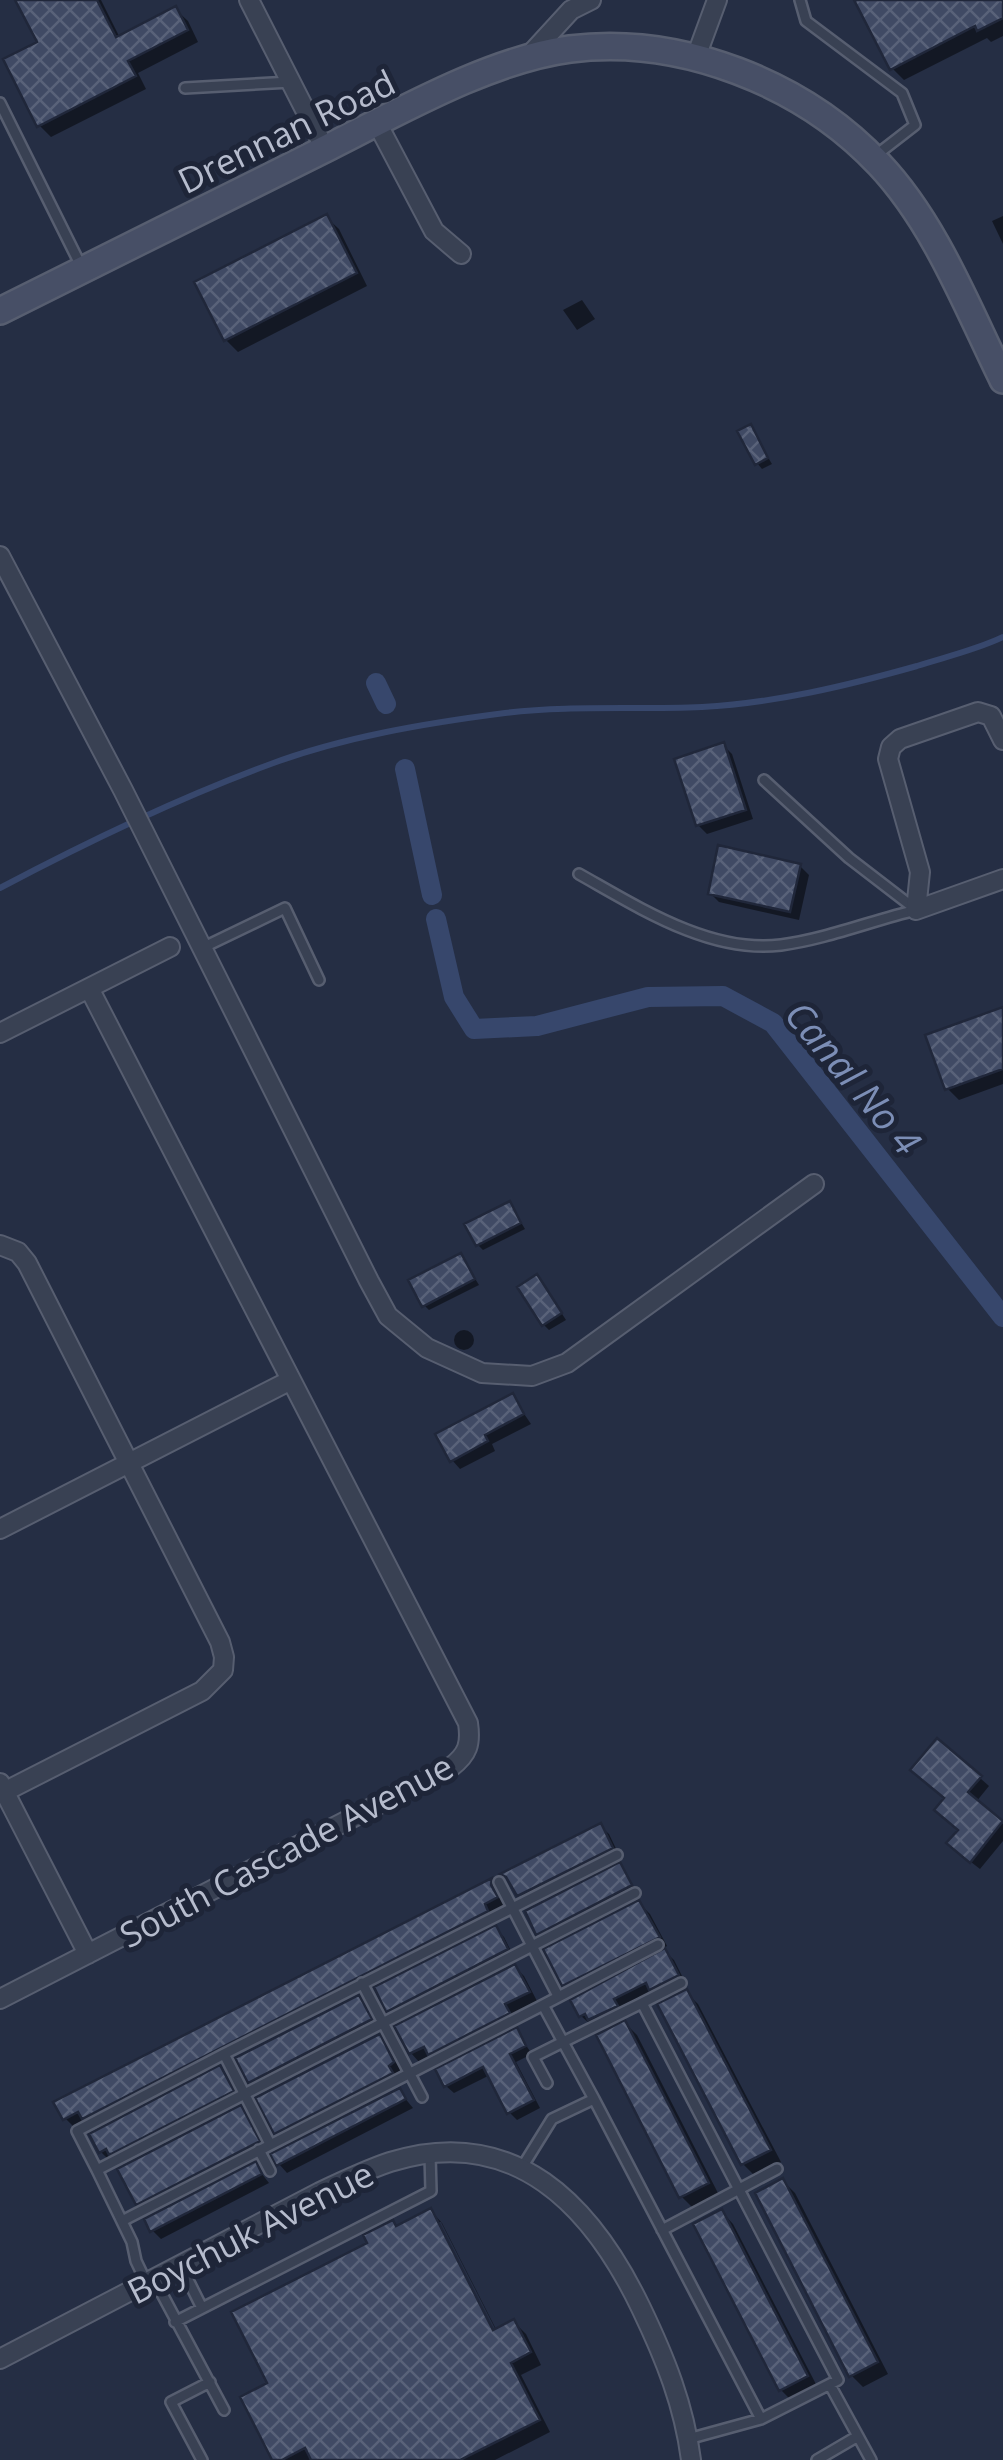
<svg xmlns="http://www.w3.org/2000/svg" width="1003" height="2460" font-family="'Open Sans',sans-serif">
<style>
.shadow{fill:#0007;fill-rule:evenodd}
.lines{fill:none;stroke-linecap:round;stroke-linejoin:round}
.stream{stroke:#37476c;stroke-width:6}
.canal{stroke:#37476c;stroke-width:20}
.building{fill:url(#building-cross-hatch);stroke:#20273a;stroke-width:2.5}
.service-casing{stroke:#575e70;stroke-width:14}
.minor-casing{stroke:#575e70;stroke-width:22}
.secondary-casing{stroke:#575e70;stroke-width:30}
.service{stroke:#394153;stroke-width:9}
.minor{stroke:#394153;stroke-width:18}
.secondary{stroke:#474f66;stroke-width:25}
.labels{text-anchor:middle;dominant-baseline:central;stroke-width:10;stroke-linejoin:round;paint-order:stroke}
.street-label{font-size:35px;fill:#b6bccd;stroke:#1e2538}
.water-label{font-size:38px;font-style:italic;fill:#7c8eb6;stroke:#1e2538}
</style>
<defs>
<pattern id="building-cross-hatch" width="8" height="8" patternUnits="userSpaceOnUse" patternTransform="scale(2.5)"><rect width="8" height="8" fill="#404a64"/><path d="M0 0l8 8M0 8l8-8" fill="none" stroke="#596279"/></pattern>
</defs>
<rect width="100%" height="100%" fill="#252e44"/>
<!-- shadow -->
<path class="shadow" d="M18,0H101L120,38L176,10L188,21L198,42L138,73L146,89L51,137L39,125L40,43Z
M854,0H1003V36L991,42L987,38L904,80L892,68Z
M1003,216V244L992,221Z
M327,218L339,229L367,286L238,352L226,340Z
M582,300L595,319L577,330L563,310Z
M750,427L772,464L762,469L757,463Z
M723,745L732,754L753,819L707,834L698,825Z
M800,866L809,875L799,920L719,902L710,893Z
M1003,1009V1084L959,1100L947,1088Z
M510,1204L525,1229L483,1250L478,1245Z
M461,1256L479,1285L429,1310L424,1305Z
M542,1283L566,1320L549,1330L544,1325Z
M454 1340a10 10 0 1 1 20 0a10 10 0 1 1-20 0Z
M512,1396L531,1424L492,1444L495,1451L460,1469L452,1460Z
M980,1778L989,1786L976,1802L1003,1824V1841L980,1869L958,1852L960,1830L937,1810Z
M600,1826L609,1834L620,1857L528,1904L504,1875Z
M620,1865L639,1895L547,1942L538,1933Z
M492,1881L500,1889L505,1906L491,1913L495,1920L92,2127L86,2121L74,2127L65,2118L57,2103Z
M639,1903L650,1914L667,1946L662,1949L674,1960L686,1984L660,1997L654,1991L621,2008L625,2015L590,2024L581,2016L645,1962L642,1958L573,1993L564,1984Z
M495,1928L504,1937L515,1959L397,2019L388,2010Z
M515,1967L524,1976L537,2001L512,2014L517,2022L439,2062L432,2055L419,2062L411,2053Z
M686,1992L698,2004L781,2162L755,2176L743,2164L660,2006Z
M359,1998L379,2029L259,2090L250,2082Z
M625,2023L637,2035L719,2195L693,2208L681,2196Z
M516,2031L532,2054L516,2062L540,2108L517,2120L509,2112L490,2075L454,2093L446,2086Z
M379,2037L388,2046L401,2071L396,2075L399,2082L285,2141L276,2132Z
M220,2068L229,2077L240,2100L110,2161L101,2152Z
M399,2091L413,2108L287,2173L279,2164Z
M240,2108L249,2117L266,2151L147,2212L138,2203Z
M255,2165L269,2183L161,2239L152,2230Z
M783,2181L795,2193L888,2374L863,2387L851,2375Z
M431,2211L442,2223L497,2331L514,2322L526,2334L541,2365L521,2375L550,2432L495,2460H275L270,2384L397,2228ZM435,2222H441L501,2340L497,2342Z
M722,2212L733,2224L818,2388L793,2402L781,2390Z"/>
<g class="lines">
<!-- stream -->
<path class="stream" d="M0,888C87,842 176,799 268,765C342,737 427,723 505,713C569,705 637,710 702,707C775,703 846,686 917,666C945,657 976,650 1003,637"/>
<!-- canal -->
<path class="canal" d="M376,683L386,704
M405,769L432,895
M436,919L454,997L474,1029L537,1026L648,997L723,996L773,1023L1003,1317"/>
</g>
<!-- building -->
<path class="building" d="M15,0H97L116,37L176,6L188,30L128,61L136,76L37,127L3,59L37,42Z
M854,0H1003V18L977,31L975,26L890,70Z
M327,214L357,273L224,341L194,282Z
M751,424L768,458L755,465L737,431Z
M724,742L746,810L696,826L674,759Z
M718,845L801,864L790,912L708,894Z
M1003,1007V1069L945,1090L925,1035Z
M510,1201L521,1223L476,1246L464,1224Z
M461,1253L475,1279L422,1307L408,1280Z
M537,1274L562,1313L542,1326L517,1287Z
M513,1393L524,1414L485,1435L488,1441L450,1462L435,1434Z
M937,1738L982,1776L968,1792L1003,1821L970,1863L946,1843L958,1830L934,1810L944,1798L910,1770Z
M601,1823L613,1848L517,1896L506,1877L500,1874Z
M620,1862L632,1885L536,1935L525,1911Z
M492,1878L491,1885L498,1897L485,1904L488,1911L82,2119L78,2112L63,2120L53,2102Z
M639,1900L660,1937L562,1986L543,1949Z
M496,1925L508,1949L386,2012L374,1987Z
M665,1948L679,1975L649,1990L646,1983L614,1999L618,2006L588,2020L585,2014L579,2017L570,2000Z
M515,1964L530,1992L505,2004L510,2013L428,2055L424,2047L409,2054L394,2026Z
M687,1989L771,2150L741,2165L657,2004Z
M359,1995L372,2019L248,2083L235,2058Z
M625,2020L709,2183L679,2198L596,2035Z
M517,2027L526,2046L510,2054L534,2100L507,2114L483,2067L444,2087L435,2069Z
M380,2034L394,2062L389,2066L393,2073L274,2134L255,2098Z
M220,2065L234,2091L109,2155L106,2149L99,2153L89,2134Z
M400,2088L406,2099L276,2166L270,2154Z
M241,2105L260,2141L136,2205L117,2169Z
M256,2161L262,2174L150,2232L144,2219Z
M783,2178L878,2362L849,2377L755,2193Z
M431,2208L493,2330L514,2319L531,2352L511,2363L540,2420L460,2460H311L305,2448L282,2460H272L240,2397L267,2383L231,2312L367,2243L363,2235L393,2220L396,2226Z
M722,2209L808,2376L779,2391L693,2224Z"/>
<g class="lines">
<defs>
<path id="service" d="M800,0L806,21L902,93L915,125L875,156
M185,88L291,82
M0,103L82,268
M764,780L849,858L914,908
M579,874C638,907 710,954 781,945C826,939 871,921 916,910
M202,948L285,908L319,980
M499,1882L558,1996
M362,1983L422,2097
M681,1983L642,2003L838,2380L761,2419
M547,2083L533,2057L563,2042L543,2005L658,1945
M594,2099L563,2042L642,2003
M270,2144L224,2054L617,1855
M259,2150L270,2171
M521,2169L552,2119L594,2099L761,2419L688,2439
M97,2170L77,2131L224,2054
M122,2221L543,2005
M662,2230L777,2169
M181,2266L202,2308
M154,2279L224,2410
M146,2282L136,2261L132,2242L97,2170L635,1893
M175,2322L431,2191L430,2155
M830,2385L871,2460
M202,2460L171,2402L210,2382
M817,2460L858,2436"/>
<path id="minor" d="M249,0L325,149
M696,57L717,0
M527,58L571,10L591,0
M377,123L434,231L461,254
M0,556L123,790L369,1281L388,1316L427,1348L482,1373L532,1376L567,1363L814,1184
M1003,740L991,716L978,712L900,739L891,747L888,759L920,872L916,910L1003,879
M0,1033L170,947
M0,1245L18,1252L27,1263L220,1642L224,1657L223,1670L202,1691L0,1794
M0,1529L291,1380
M0,1783L88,1954
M0,1999L451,1767C468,1754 471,1744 468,1723L89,988
M0,2359L320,2192C343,2181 366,2170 390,2162C515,2123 592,2206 641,2308C665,2358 684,2405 691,2460"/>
<path id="secondary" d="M0,311C108,257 217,203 325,149C397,113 491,59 570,49C680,35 803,83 879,164C935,223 967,307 1003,380"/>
</defs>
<!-- service casing -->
<use href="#service" class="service-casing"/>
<!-- minor casing -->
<use href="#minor" class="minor-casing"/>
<!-- secondary casing -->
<use href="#secondary" class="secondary-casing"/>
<!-- service -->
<use href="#service" class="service"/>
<!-- minor -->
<use href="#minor" class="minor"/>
<!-- secondary -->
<use href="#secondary" class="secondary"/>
</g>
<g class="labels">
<!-- street labels -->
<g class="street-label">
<text transform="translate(286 131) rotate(-26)">Drennan Road</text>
<text transform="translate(286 1850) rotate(-28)">South Cascade Avenue</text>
<text transform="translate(250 2232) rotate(-27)">Boychuk Avenue</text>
</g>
<!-- water labels -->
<g class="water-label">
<text transform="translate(854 1077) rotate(50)">Canal No 4</text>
</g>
</g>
</svg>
